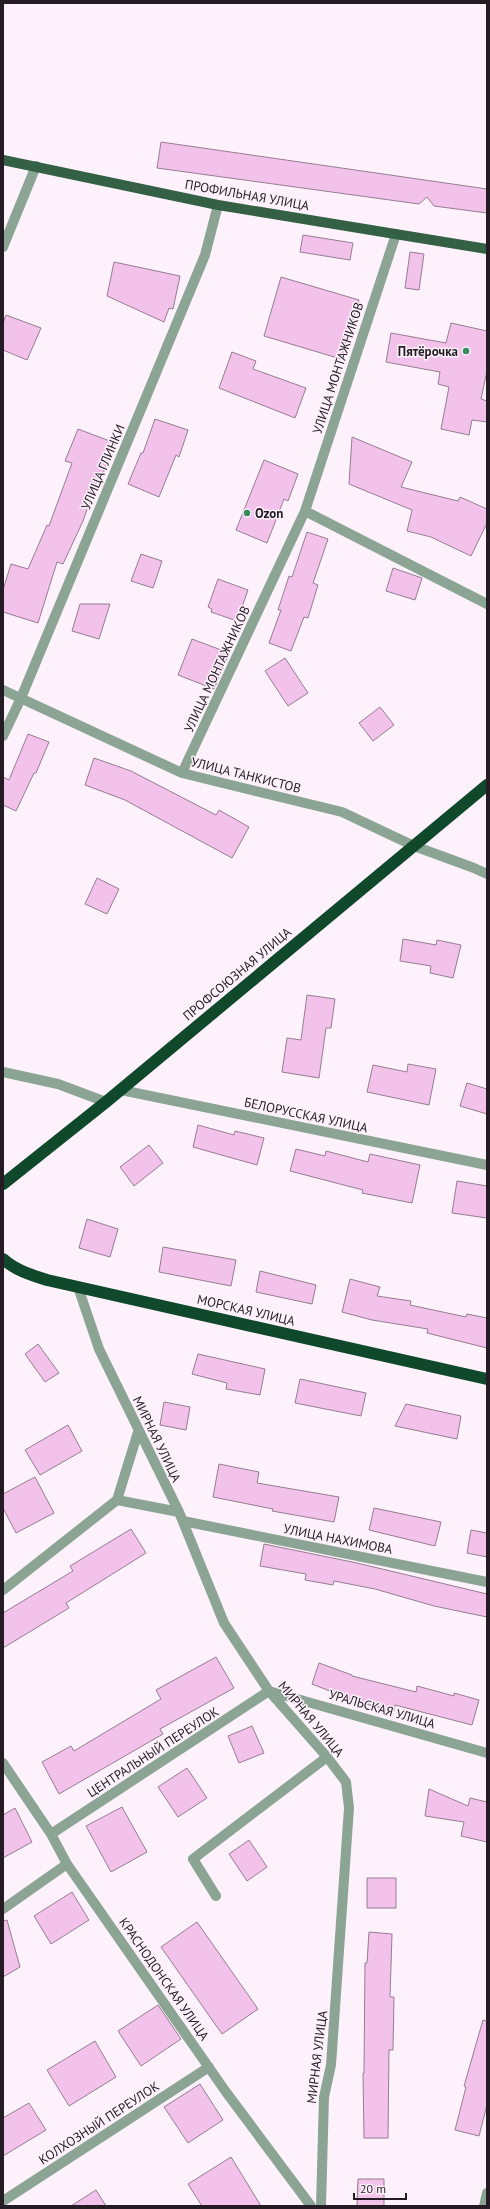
<svg xmlns="http://www.w3.org/2000/svg" width="490" height="2209" font-family="'PT Sans',sans-serif">
<style>
.building{fill:#f2c2eb;stroke:#967d92}
.lines{fill:none;stroke-linecap:round;stroke-linejoin:round}
.minor{stroke:#8ca494;stroke-width:10}
.major{stroke:#346046;stroke-width:10}
.highway{stroke:#0f482b;stroke-width:12}
.poi-dot{fill:#368a5c;stroke:#fdf2fb;stroke-width:1.5}
.labels{text-anchor:middle;dominant-baseline:central;stroke-width:3;stroke-linejoin:round;paint-order:stroke}
.street-label{font-size:13px;fill:#251b24;stroke:#fdf2fb}
.poi-label{font-size:13px;font-weight:bold;fill:#251b24;stroke:#fdf2fb;text-anchor:end}
</style>
<rect width="100%" height="100%" fill="#fdf2fb"/>
<!-- building -->
<path class="building" d="M161,142L487,189V213L434,206L427,197L419,204L157,168Z
M303,235L353,243L350,260L300,252Z
M410,252L424,254L419,290L405,288Z
M114,262L180,276L173,309L169,308L164,322L107,296Z
M281,277L359,300L341,359L264,336Z
M6,315L41,328L27,360L3,350V323Z
M451,323L487,331V371L481,399L487,401V422L472,420L469,435L441,429L449,387L438,384L440,372L386,362L391,333L446,343Z
M232,352L256,361L253,369L306,388L295,418L219,388Z
M155,419L188,430L179,457L176,455L159,497L128,484L141,453H143Z
M78,429L115,443L102,476L99,475L83,521L63,564L57,562L38,623L3,612V590L11,564L28,569L47,525L49,526L72,463L65,461Z
M352,437L412,462L401,487L458,501L460,497L487,509V523L471,556L431,537L407,531L412,510L349,484Z
M264,460L298,474L288,501L284,499L267,543L236,530Z
M307,532L328,539L313,583L318,585L308,618L304,617L291,651L269,643L281,610H278L289,576L292,577Z
M141,554L162,561L153,588L131,581Z
M393,568L422,578L415,600L386,591Z
M218,579L248,590L237,621L211,612L212,609L208,607Z
M80,604H110L99,639L72,631Z
M192,639L229,653L214,689L178,675Z
M285,658L308,693L288,706L265,671Z
M380,707L394,725L373,741L359,723Z
M28,734L49,742L36,773H34L16,811L3,805V777L9,780Z
M94,758L131,771L216,815L219,810L249,827L232,858L125,800L85,785Z
M97,878L119,889L107,914L85,904Z
M403,939L436,945L437,940L461,945L453,978L430,973L431,966L400,961Z
M307,995L335,999L331,1028H326L319,1078L282,1072L287,1038L301,1040Z
M408,1064L436,1069L429,1105L367,1092L373,1065L407,1072Z
M467,1083L487,1089V1114L460,1106Z
M198,1125L234,1135L235,1131L264,1138L257,1165L193,1147Z
M149,1145L163,1163L134,1186L120,1167Z
M296,1149L325,1156L326,1151L368,1162L370,1154L420,1165L412,1203L362,1193L363,1190L290,1171Z
M457,1181L487,1186V1218L452,1213Z
M87,1219L118,1229L110,1257L79,1248Z
M163,1247L236,1260L231,1286L159,1272Z
M260,1271L316,1285L312,1304L256,1292Z
M350,1279L380,1287L377,1296L411,1301L410,1305L466,1317L467,1314L487,1318V1348L427,1333L428,1329L372,1320L342,1312Z
M38,1344L59,1373L45,1382L25,1354Z
M198,1354L265,1369L260,1395L226,1389L227,1383L192,1374Z
M300,1379L366,1393L361,1416L295,1403Z
M164,1402L190,1407L186,1430L160,1425Z
M406,1404L461,1416L457,1439L395,1426Z
M68,1425L82,1451L40,1475L25,1450Z
M219,1464L259,1472L257,1483L339,1497L334,1522L272,1511L273,1509L213,1497Z
M35,1477L54,1513L16,1533L3,1508V1494Z
M374,1508L441,1522L435,1546L369,1530Z
M131,1529L146,1553L66,1603L69,1608L3,1648V1613L73,1571L70,1566Z
M471,1530L487,1533V1557L467,1553Z
M264,1544L357,1563L487,1594V1617L434,1606L375,1589L334,1581L333,1585L305,1580L306,1574L260,1566Z
M216,1657L234,1688L160,1729L163,1734L59,1794L42,1762L71,1746L74,1751L161,1699L156,1690Z
M319,1663L352,1675V1676L416,1692L417,1686L454,1696V1693L479,1700L472,1725L395,1705L394,1711L358,1702L312,1684Z
M252,1726L264,1753L239,1763L228,1736Z
M187,1768L207,1798L178,1817L158,1787Z
M429,1789L468,1806L470,1798L487,1802V1842L461,1836L464,1822L425,1816Z
M122,1807L147,1852L111,1872L86,1826Z
M15,1808L32,1842L3,1858V1815Z
M249,1840L267,1867L247,1881L229,1854Z
M367,1878H396V1908H367Z
M72,1892L89,1920L51,1944L34,1916Z
M7,1920L20,1967L3,1977V1921Z
M197,1922L258,2009L222,2034L161,1947Z
M369,1932L392,1934L390,1997H394L393,2050H389L388,2138H364L363,2073H364L365,1963H367Z
M158,2005L181,2039L141,2066L118,2031Z
M483,2020L487,2021V2105L479,2136L455,2130L466,2087L464,2086Z
M95,2041L116,2077L69,2106L47,2070Z
M200,2084L223,2120L188,2143L164,2107Z
M29,2103L46,2130L3,2156V2118Z
M231,2157L261,2206H202L188,2184Z
M358,2179H384V2206H357Z
M96,2190L106,2206H71Z"/>
<g class="lines">
<!-- minor -->
<path class="minor" d="M3,247L36,166
M305,511L487,604
M3,690L182,773L342,812L414,846L474,868L487,874
M3,736L21,698L205,255L218,205
M182,773L305,511L396,234
M3,1072L58,1084L106,1102
M121,1090L487,1165
M78,1287L99,1349L179,1512L224,1623L269,1691L327,1757L346,1782L349,1808L331,2065L324,2097L321,2206
M117,1500L138,1432
M117,1500L179,1512
M183,1521L487,1582
M3,1590L117,1500
M3,1763L51,1834L67,1864L226,2092L311,2206
M51,1834L269,1691L487,1753
M216,1896L193,1859L327,1757
M3,1909L67,1864
M3,2201L209,2067
M484,2206L487,2193"/>
<!-- major -->
<path class="major" d="M3,160L218,205L487,249"/>
<!-- highway -->
<path class="highway" d="M3,1184L106,1102L487,785
M3,1259C15,1270 31,1275 47,1280L487,1379"/>
</g>
<!-- markers -->
<g class="poi-dot">
<circle cx="466" cy="351" r="4"/>
<circle cx="247" cy="513" r="4"/>
</g>
<g class="labels">
<!-- street labels -->
<g class="street-label">
<text transform="translate(247 195) rotate(10)">ПРОФИЛЬНАЯ УЛИЦА</text>
<text transform="translate(338 368) rotate(-72)">УЛИЦА МОНТАЖНИКОВ</text>
<text transform="translate(103 467) rotate(-67)">УЛИЦА ГЛИНКИ</text>
<text transform="translate(217 669) rotate(-65)">УЛИЦА МОНТАЖНИКОВ</text>
<text transform="translate(246 775) rotate(14)">УЛИЦА ТАНКИСТОВ</text>
<text transform="translate(237 974) rotate(-40)">ПРОФСОЮЗНАЯ УЛИЦА</text>
<text transform="translate(306 1115) rotate(12)">БЕЛОРУССКАЯ УЛИЦА</text>
<text transform="translate(246 1310) rotate(13)">МОРСКАЯ УЛИЦА</text>
<text transform="translate(157 1439) rotate(64)">МИРНАЯ УЛИЦА</text>
<text transform="translate(338 1539) rotate(11)">УЛИЦА НАХИМОВА</text>
<text transform="translate(382 1709) rotate(16)">УРАЛЬСКАЯ УЛИЦА</text>
<text transform="translate(311 1719) rotate(50)">МИРНАЯ УЛИЦА</text>
<text transform="translate(153 1752) rotate(-33)">ЦЕНТРАЛЬНЫЙ ПЕРЕУЛОК</text>
<text transform="translate(164 1979) rotate(55)">КРАСНОДОНСКАЯ УЛИЦА</text>
<text transform="translate(317 2057) rotate(-83)">МИРНАЯ УЛИЦА</text>
<text transform="translate(99 2123) rotate(-33)">КОЛХОЗНЫЙ ПЕРЕУЛОК</text>
</g>
<!-- poi labels -->
<g class="poi-label">
<text x="458" y="351">Пятёрочка</text>
<text x="255" y="513" text-anchor="start">Ozon</text>
</g>
</g>
<!-- border -->
<rect width="490" height="2209" fill="none" stroke="#251b24" stroke-width="8"/>
<!-- scale -->
<path d="M354 2193v6h52v-6" fill="none" stroke="#251b24" stroke-width="2"/>
<text x="360" y="2193" font-size="12" fill="#251b24" stroke="#fdf2fb" stroke-width="3" paint-order="stroke">20 m</text>
</svg>
